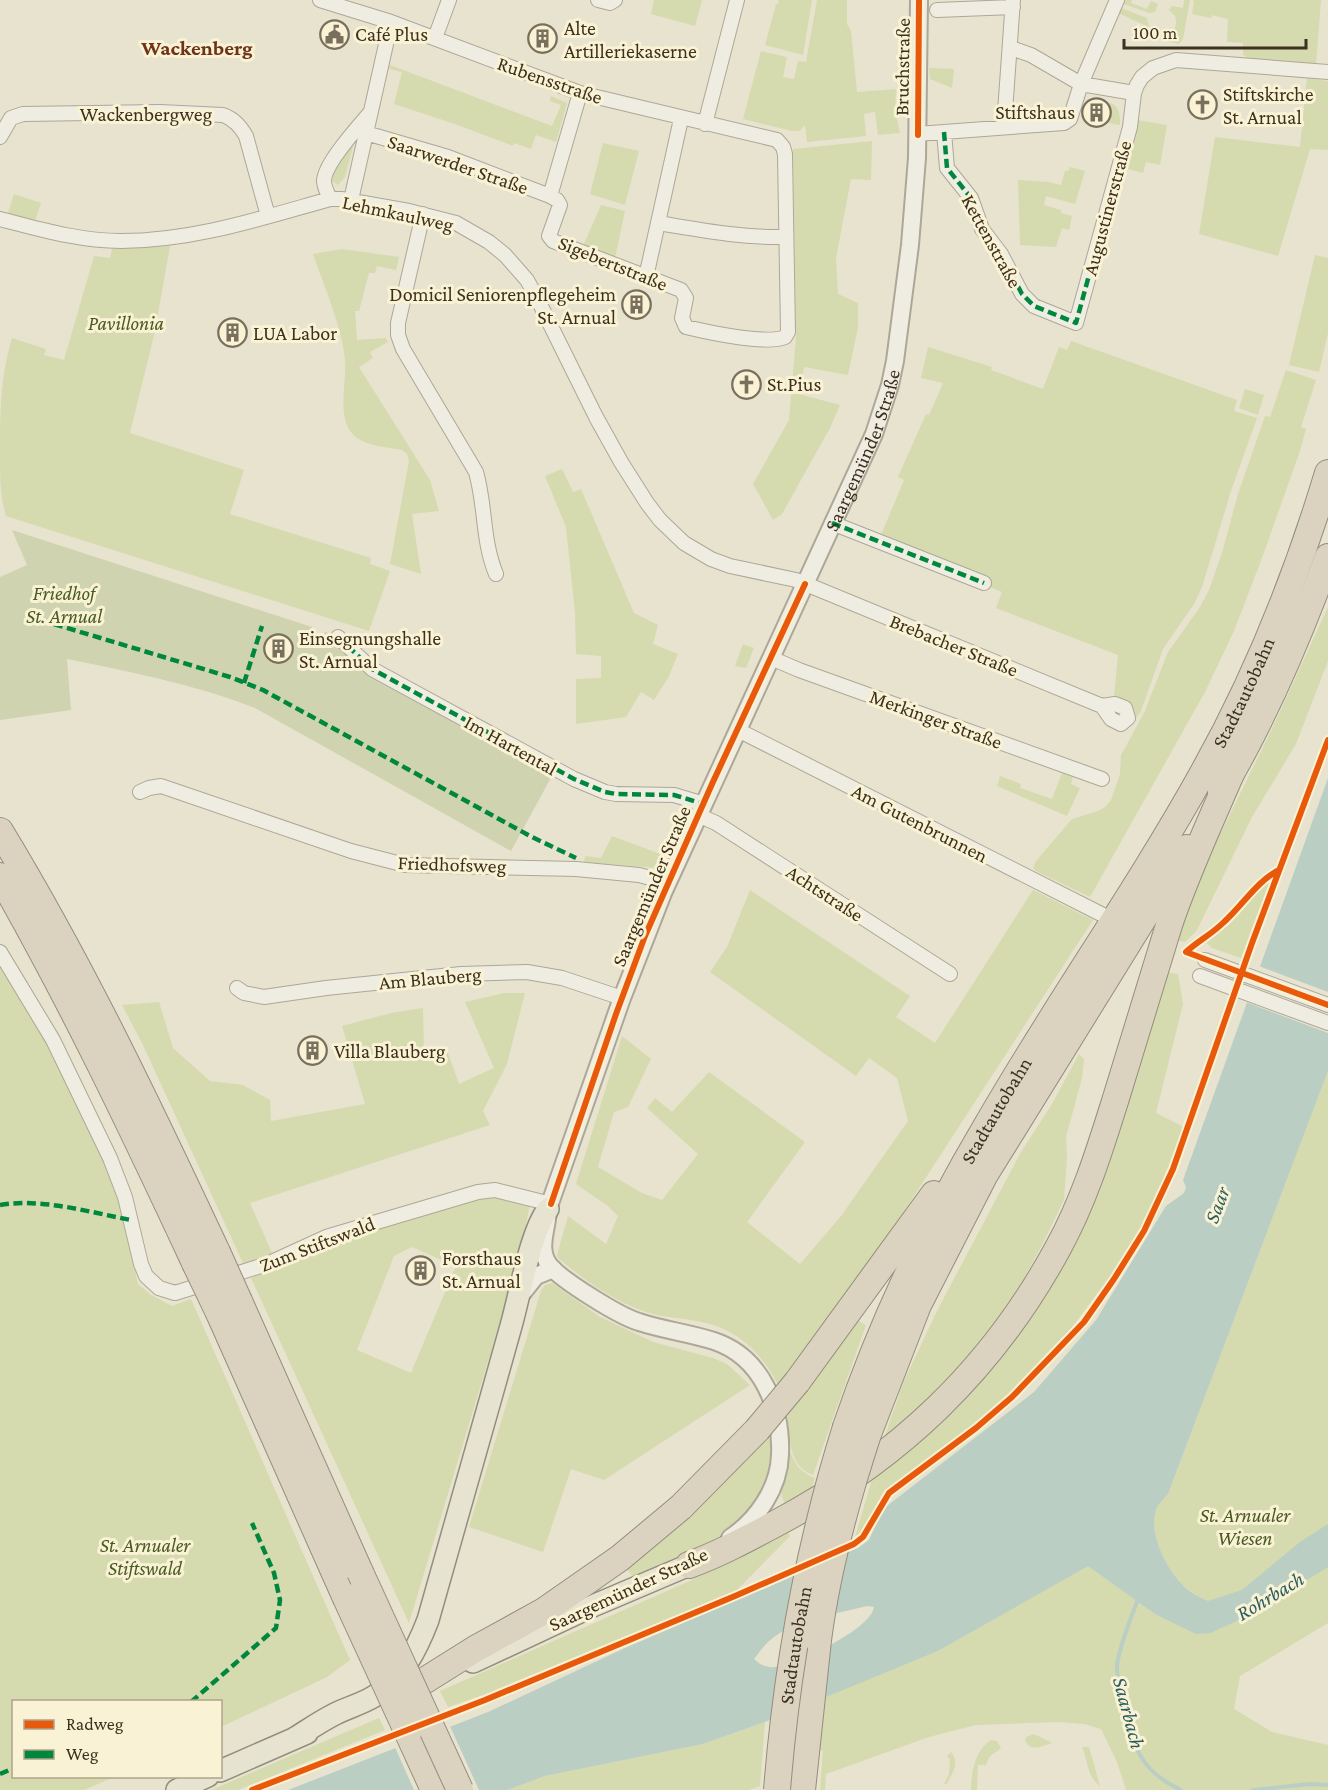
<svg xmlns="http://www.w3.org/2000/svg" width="1328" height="1790" font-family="'Crimson Pro',serif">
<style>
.green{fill:#d5daaf;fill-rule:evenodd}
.cemetery{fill:#cfd3af}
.water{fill:#bacec4;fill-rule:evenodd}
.pier{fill:#e8e3ce}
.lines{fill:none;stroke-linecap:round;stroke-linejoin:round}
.stream{stroke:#bacec4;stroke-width:4}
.minor-casing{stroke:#ada797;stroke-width:16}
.tertiary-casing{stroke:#ada797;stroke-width:20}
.primary-casing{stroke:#938d7e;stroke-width:24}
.motorway-casing{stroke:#938d7e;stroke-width:28}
.minor{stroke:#efece1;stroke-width:14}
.tertiary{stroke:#efece1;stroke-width:16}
.primary{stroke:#e7e3d1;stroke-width:21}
.motorway{stroke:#dbd3bf;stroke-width:26}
.motorway-bridge-casing{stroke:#938d7e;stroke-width:28;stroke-linecap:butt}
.motorway-bridge{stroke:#dbd3bf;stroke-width:26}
.quiet{stroke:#00873e;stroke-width:4.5;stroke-dasharray:9 4.5;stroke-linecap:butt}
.cycleway-casing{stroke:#f9f2d4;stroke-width:10}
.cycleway{stroke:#e8590c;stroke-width:6}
.labels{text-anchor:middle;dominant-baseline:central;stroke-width:6;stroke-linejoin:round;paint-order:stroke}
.poi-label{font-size:20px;fill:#3d301e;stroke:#f9f2d4;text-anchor:start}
.street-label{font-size:20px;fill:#3d301e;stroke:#f9f2d4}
.park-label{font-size:20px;font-style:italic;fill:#485c22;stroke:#f9f2d4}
.neighbourhood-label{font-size:21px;font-weight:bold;fill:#6e3319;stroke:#f9f2d4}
.water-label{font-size:21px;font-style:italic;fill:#2c5d5e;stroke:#f9f2d4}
</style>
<rect width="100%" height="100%" fill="#e8e3ce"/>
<!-- green -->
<path class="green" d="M654,0H702L695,26L651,14Z
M779,0H812L803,55L765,45L776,4H778Z
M817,0H847V24L851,31L857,92L896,89L895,110L900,133L878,135L875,112L864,114L866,136L807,142L805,125L800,131H792L743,119L761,51L787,57L783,77L794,79L798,61L806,62Z
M1124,0H1132L1131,3L1147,9L1151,1L1158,4L1155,12L1149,13L1124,4Z
M1184,0H1190L1183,39L1179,44L1161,40L1162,36C1172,33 1179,27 1175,16L1168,9H1170L1172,6L1183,8Z
M1192,0H1321L1316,65L1246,59V56L1243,55V43L1227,42L1228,19L1212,15L1211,18L1192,14L1194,1Z
M1121,8L1147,18L1149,27L1118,13Z
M390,65L552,126L561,105L550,101L551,96L567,103L556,142L536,135L531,149L514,143L513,146L455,124L394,104L402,72L389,69Z
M929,68L954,69L952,88L930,79Z
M1307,78L1328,81V150L1310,149L1278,256L1199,234L1215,137L1300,147Z
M1107,102C1120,105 1120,114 1120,125L1103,122L1104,116H1109L1111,109L1106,108Z
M1137,120L1167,125L1160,165L1146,162L1143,173L1124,168Z
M872,141L871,180L851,179L836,258L838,294L858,303V327L848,375L804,367L799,394L840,405L830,428L782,514L773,520L753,484L789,420L796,338L793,149Z
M354,143L345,177L338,185L332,181L333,173Z
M603,143L639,151L625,205L590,194Z
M1070,167L1085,171L1075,204L1046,196L1044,205L1061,210V213L1072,216L1069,230L1062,228L1056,247L1020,245L1018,180L1048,182L1061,185L1065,171H1068Z
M14,194L41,203L35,221L8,213Z
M601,205L625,211L615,258L583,246Z
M170,246L155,331L130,433L244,470L230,514L371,558L370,564L390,571L369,631L6,516C0,496 0,476 0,455C0,415 0,377 12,338L46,349L44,355L64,360L94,256L110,258L112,249Z
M342,249L399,257L396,270L377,266L375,273H369L359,311H355L357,340L386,338L388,342L370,352L373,358L359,367L430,480L439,511L412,514L421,574L390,564L409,461L407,454L402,450C387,447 361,446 351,432C337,413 347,382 345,360C343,330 323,283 313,254Z
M1315,255L1328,258V333L1319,372L1289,365Z
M1071,341L1237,400L1234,411L1257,418L1231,491L1202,587L1194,604L1163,649L1141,711L1136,718L1114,697L1118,655L996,608L1002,592L987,586L989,577L881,535L904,480L898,477L926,414L929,415L943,383L921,378L928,347L992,367L991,370L1043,389L1059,347L1067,350Z
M1286,370L1316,380L1301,427L1306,429L1299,454L1262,558L1234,631L1205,692L1090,897L1036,871L1033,868L1036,861L1072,819L1098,811L1105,807L1111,800L1120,774L1121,755L1144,713L1168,652L1200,607L1209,590L1222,553L1238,494L1265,416L1270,417Z
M1245,389L1264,395L1258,415L1239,408Z
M562,469L573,492L581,489L634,613L658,625L653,644L678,654L668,678L654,700L641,692L626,717L576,724V679L601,678V656L576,654L575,613L566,527L545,476Z
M1328,607V661L1296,744L1252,817L1197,930L1185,942L1174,940L1200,875L1272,729Z
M743,644L754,648L746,668L735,666Z
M1062,773L1073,777L1071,784L1080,788L1067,816L997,786L1000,776L1021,784L1020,788L1052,799Z
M612,836L663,855L658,868L584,862L585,856L601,858Z
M1270,881L1241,958L1212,948L1205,941L1230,924L1249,900Z
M750,890L910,996L896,1017L935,1043L1033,890L1093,920L886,1239L779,1387C764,1356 740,1331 706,1323C685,1318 663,1318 643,1311C612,1300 583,1279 558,1258L557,1255L568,1216L606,1244L618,1216L608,1206L576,1184L622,1036L651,1059L628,1107L614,1112L598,1167L642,1193L662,1200L698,1154L647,1108L655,1098L672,1112L709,1072L805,1142L747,1222L800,1264L841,1216L908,1121L897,1078L869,1058L856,1076L710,972L727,947Z
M0,967H4L51,1049L107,1163L119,1199L138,1284L151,1295L172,1306L191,1299L350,1660L327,1677L221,1727L220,1702H14V1776L114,1777L84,1790H0Z
M1164,972L1178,974L1183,1004L1156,1113L1184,1127L1150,1212L1121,1261L1059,1345L997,1406L888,1489L861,1532L855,1537L874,1472L1035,1304Z
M504,993H525L507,1064L483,1111L490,1125L250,1203L272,1253L243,1263L143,1045L122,1005L159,1002L173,1048L210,1081L243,1085L270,1100L271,1121L365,1104L342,1026L391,1013L423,1008L424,1055L448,1053L459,1084L494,1068L465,1002Z
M1079,1054L1084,1059L1082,1078L1066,1137L1067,1157L1064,1200L1042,1245L1020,1286L996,1322L939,1392L883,1441L904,1381L937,1311L1021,1152L1052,1104Z
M1328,1071V1623L1240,1676L1234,1709L1272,1732L1328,1745V1790H1126L1117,1762L1101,1729L1084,1724L1058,1722L976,1725L929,1737L826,1774L825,1790H820L823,1750L819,1751L824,1697L938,1651L1088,1565L1155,1614L1208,1601C1202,1598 1194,1594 1188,1590C1169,1574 1150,1538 1155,1513C1156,1505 1163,1500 1168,1494Z
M476,1198H498L530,1204L520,1255L409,1623L251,1278L317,1249ZM412,1247L456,1266L411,1373L357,1350L394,1256Z
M552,1283L600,1317L653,1342L713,1358L727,1364L750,1385L604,1480L571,1469L543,1552L469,1527L541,1291L545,1285Z
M855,1319L866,1325L813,1475C786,1466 789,1428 787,1404Z
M775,1423C774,1438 776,1461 772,1475C765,1497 739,1523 721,1536L633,1577L623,1564Z
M790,1452C796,1465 800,1472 815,1478L809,1497L788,1511L782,1497L781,1489Z
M788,1531L790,1536L737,1590L483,1695L448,1707L440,1691L692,1580Z
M379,1718L385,1730L238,1790H211Z
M765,1722L760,1786L749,1790H507L545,1776L703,1744Z
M1034,1734L1052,1743C1042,1746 1030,1753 1025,1740L1026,1737Z
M991,1740L997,1741L1001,1748L989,1757L986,1765H978L977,1790H971C971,1773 975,1750 991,1740Z
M1082,1747H1089L1100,1786C1087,1777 1088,1761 1082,1747Z
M951,1752C961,1765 951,1773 947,1784H944L949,1774L950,1759L947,1756Z"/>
<!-- cemetery -->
<path class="cemetery" d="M12,530L312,627L311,631L324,635L325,631L358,662L553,774L511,851L255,708C194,684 131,672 67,659L71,710L0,720V577L27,565Z"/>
<!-- water -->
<path class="water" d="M1328,778V1071L1168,1494C1163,1500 1156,1505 1155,1514C1150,1538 1169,1574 1188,1590C1193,1594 1202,1598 1208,1601L1242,1590L1300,1542L1328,1524V1567L1248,1616L1210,1633L1196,1634L1155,1614L1088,1566L938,1651L765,1722L703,1744L545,1776L507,1790H288L488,1712L625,1648L858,1548L869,1540L883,1509L1034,1392L1096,1320L1166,1206L1184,1193L1186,1187L1183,1180ZM867,1606L874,1607C871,1630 797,1663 775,1667C768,1668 760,1665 754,1659C761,1650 767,1641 777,1635C800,1619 840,1613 867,1606Z"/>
<!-- pier -->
<path class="pier" d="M1256,965L1328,992V1033L1243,1001Z
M449,1724L479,1790H414L394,1745Z"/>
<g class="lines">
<!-- stream -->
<path class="stream" d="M1138,1599C1130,1621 1120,1643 1117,1665C1116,1677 1122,1691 1124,1702C1133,1745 1138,1770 1181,1790
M1253,1790L1310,1784L1328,1785"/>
<defs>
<path id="minor" d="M320,0L391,22L580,93L777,140L783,147L785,154L788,332L785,337C766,345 707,332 686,327L682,318L686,298L681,290L553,241L549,236L560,205L557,200L550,196L448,157L366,133
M598,0L610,3L615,0
M937,10L1013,7
M435,38L449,0
M1011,48L1031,55L1081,84L1134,93
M705,124L737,0
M1004,126L1013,0
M944,132L947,168L971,198L982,229L1001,254L1022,294L1034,306L1076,323L1130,127L1134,93L1137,85L1142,77L1153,68L1176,60L1328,72
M917,134L1064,123L1070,119L1081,84L1117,0
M0,137L11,118L23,114L160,112L223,115C234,119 240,126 246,136L268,216
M550,196L580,93
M330,199C328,194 324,187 324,181C324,164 358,127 369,114
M351,200L391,22
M423,214L398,323V335L403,349L476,472C486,507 482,540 496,574
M0,219C39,229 79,241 121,241C193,241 262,218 330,199H341L409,211L456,223L489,242L505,255L527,280L538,300L596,417L621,462L647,503L660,520L684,543L711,559L730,566L796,580L1102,706L1115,704L1125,708L1128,718L1121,724L1111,719L1102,706
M658,223C701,230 742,238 786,237
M646,277L681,119
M832,523L984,583
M338,637L372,669L574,779L605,792L616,794L674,795L704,804
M771,658L799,670L1102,779
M738,730L1103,915
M140,792L149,788L161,786L351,851L405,865L576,869L639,875L658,880L667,885
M698,815L716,823L950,974
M0,952L53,1040L110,1158L125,1197L141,1264L146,1276L159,1288L175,1293L188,1289L267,1264L326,1237L478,1192L495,1190L551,1204
M1205,960L1328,1005
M1200,976L1328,1023
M237,988L244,993L264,997L326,988L461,974L527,972L562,978L622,998"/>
<g id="tertiary">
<path d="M520,1296L536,1276L553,1269"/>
<path id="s1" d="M730,1538C757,1520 779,1488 780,1455C782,1408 762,1357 714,1341C689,1333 663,1330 639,1322C619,1316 563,1281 550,1266C536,1249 548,1228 548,1209L622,998L663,893L874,434L890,385L895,361L910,245L917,158L919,0"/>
</g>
<path id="primary" d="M473,1662L595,1605L689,1565
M295,1738C308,1730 321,1721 335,1714C347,1708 361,1704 373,1697C401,1681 417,1649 428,1620C455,1521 484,1424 511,1326C520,1295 530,1233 548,1209
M220,1771L307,1733
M177,1790L208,1776"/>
<g id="motorway">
<path d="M1221,791C1264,719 1299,636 1328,557"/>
<path d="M0,831C82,966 150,1109 217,1252"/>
<path d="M0,876C72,1002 134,1132 195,1263"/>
<path d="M239,1301L360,1572"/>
<path d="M219,1313L345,1596"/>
<path d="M797,1382L934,1194"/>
<path id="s2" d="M846,1427C882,1321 930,1221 987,1125C1056,1005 1137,892 1204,771C1257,676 1297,576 1328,473"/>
<path d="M868,1434L918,1305L984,1176L1187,848"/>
<path d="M689,1565C719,1554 747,1539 775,1524C898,1459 992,1370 1058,1248C1084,1201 1100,1149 1116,1098C1134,1040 1151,982 1169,925C1186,874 1209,825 1230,776"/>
<path d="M408,1691L475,1649L544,1611L620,1558L681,1507L757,1430"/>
<path d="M408,1733L434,1790"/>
<path d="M802,1790L818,1640"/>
</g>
</defs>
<!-- minor casing -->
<use href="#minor" class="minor-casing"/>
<!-- tertiary casing -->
<use href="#tertiary" class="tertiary-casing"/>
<!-- primary casing -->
<use href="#primary" class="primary-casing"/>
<!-- motorway casing -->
<use href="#motorway" class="motorway-casing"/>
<!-- minor -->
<use href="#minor" class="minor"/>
<!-- tertiary -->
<use href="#tertiary" class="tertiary"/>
<!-- primary -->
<use href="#primary" class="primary"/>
<!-- motorway -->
<use href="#motorway" class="motorway"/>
<defs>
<g id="motorway-bridge">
<path d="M217,1252L239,1301"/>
<path d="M195,1263L219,1313"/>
<path d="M757,1430L797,1382"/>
<path d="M360,1572L460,1790"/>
<path d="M345,1596L408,1733"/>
<path d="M818,1640C827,1570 846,1501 868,1434"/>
<path id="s3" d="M777,1790C787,1664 808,1548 846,1427"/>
</g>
</defs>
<!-- motorway-bridge casing -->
<use href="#motorway-bridge" class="motorway-bridge-casing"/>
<!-- motorway-bridge -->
<use href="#motorway-bridge" class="motorway-bridge"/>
<!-- quiet -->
<path class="quiet" d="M944,132L947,168L971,198L982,229L1001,254L1022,294L1034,306L1076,323L1097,246
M832,523L984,583
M54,624L230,677L263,690L532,837L576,858
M338,637L372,669L574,779L605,792L616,794L674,795L704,804
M244,683L262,626
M0,1205C43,1198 88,1212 131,1220
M191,1702L276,1628L280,1600L274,1573L252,1523
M0,1774L14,1768"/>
<defs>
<path id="cycleway" d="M918,135L919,0
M1279,870C1256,882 1243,905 1224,922C1212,934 1198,941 1186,952L1328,1005
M551,1204L616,1014L645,936L712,784L805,584
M252,1790L485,1700L735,1596L854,1544L863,1537L889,1493L976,1428L1012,1397L1084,1322L1114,1279L1144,1231L1173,1169L1252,943L1328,740"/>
</defs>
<!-- cycleway casing -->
<use href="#cycleway" class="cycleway-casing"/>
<!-- cycleway -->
<use href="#cycleway" class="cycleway"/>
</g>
<!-- icons -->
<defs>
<symbol id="civic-ring" viewBox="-11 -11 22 22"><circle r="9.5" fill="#f9f2d4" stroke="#796f5c" stroke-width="1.5"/><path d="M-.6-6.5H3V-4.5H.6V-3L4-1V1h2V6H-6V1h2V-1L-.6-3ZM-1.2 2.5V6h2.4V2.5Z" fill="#796f5c"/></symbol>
<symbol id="building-ring" viewBox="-11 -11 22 22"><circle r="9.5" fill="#f9f2d4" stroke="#796f5c" stroke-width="1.5"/><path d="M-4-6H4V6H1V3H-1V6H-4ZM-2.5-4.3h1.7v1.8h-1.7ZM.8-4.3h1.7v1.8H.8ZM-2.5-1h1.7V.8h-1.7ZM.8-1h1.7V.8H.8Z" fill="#796f5c"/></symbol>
<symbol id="church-ring" viewBox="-11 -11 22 22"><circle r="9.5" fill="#f9f2d4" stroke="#796f5c" stroke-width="1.5"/><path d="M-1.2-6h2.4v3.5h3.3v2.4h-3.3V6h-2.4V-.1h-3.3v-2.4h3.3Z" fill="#796f5c"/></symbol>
</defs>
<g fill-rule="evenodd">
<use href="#civic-ring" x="318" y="18" width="33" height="33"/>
<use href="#building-ring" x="526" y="22" width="33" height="33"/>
<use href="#church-ring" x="1186" y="88" width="33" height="33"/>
<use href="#building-ring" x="1080" y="96" width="33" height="33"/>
<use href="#building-ring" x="620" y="288" width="33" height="33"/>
<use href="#building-ring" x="216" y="316" width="33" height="33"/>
<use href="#church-ring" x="730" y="368" width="33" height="33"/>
<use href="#building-ring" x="262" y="632" width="33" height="33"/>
<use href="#building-ring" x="296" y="1034" width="33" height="33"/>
<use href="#building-ring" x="404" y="1254" width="33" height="33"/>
</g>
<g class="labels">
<!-- poi labels -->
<g class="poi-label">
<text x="564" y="28">Alte<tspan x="564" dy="23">Artilleriekaserne</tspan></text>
<text x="355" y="34">Café Plus</text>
<text x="1223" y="94">Stiftskirche<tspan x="1223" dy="23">St. Arnual</tspan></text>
<text x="1075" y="112" text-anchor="end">Stiftshaus</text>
<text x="616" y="294" text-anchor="end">Domicil Seniorenpflegeheim<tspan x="616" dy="23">St. Arnual</tspan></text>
<text x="253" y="333">LUA Labor</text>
<text x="767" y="384">St.Pius</text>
<text x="299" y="638">Einsegnungshalle<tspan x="299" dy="23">St. Arnual</tspan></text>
<text x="334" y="1051">Villa Blauberg</text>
<text x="442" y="1258">Forsthaus<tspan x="442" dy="23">St. Arnual</tspan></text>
</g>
<!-- street labels -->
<g class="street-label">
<text transform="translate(902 67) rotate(-89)">Bruchstraße</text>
<text transform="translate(550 80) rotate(19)">Rubensstraße</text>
<text x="146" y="114">Wackenbergweg</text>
<text transform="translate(458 164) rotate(19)">Saarwerder Straße</text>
<text transform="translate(1107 208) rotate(-75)">Augustinerstraße</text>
<text transform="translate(398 213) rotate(12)">Lehmkaulweg</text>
<text transform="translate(992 241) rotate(61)">Kettenstraße</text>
<text transform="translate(613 263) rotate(22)">Sigebertstraße</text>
<text stroke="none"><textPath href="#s1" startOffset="1306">Saargemünder Straße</textPath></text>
<text transform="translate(954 645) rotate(22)">Brebacher Straße</text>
<text stroke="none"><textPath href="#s2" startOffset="837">Stadtautobahn</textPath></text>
<text transform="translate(936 719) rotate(20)">Merkinger Straße</text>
<text transform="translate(511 745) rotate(29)">Im Hartental</text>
<text transform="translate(920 823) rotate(27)">Am Gutenbrunnen</text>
<text transform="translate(452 864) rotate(2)">Friedhofsweg</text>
<text transform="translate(651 886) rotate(-67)">Saargemünder Straße</text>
<text transform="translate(825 893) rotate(33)">Achtstraße</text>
<text transform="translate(430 978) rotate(-5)">Am Blauberg</text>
<text stroke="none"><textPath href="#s2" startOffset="351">Stadtautobahn</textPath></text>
<text transform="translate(317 1244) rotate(-21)">Zum Stiftswald</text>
<text transform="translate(628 1589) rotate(-25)">Saargemünder Straße</text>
<text stroke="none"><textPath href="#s3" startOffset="146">Stadtautobahn</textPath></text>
</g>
<!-- park labels -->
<g class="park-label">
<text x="126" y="323">Pavillonia</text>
<text x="64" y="593">Friedhof<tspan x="64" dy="23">St. Arnual</tspan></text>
<text x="1245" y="1515">St. Arnualer<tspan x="1245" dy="23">Wiesen</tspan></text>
<text x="145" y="1545">St. Arnualer<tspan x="145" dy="23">Stiftswald</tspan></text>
</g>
<!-- neighbourhood labels -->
<g class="neighbourhood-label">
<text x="197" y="48">Wackenberg</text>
</g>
<!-- water labels -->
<g class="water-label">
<text transform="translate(1217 1205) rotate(-69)">Saar</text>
<text transform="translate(1270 1596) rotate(-31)">Rohrbach</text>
<text transform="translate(1129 1713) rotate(75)">Saarbach</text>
</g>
</g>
<!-- legend -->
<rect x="12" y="1700" width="210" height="78" fill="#f9f2d4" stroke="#aea48b" stroke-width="1.5"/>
<rect x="24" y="1720" width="30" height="9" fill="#e8590c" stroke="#aea48b" stroke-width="1.5"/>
<text x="66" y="1730" font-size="18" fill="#3d301e">Radweg</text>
<rect x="24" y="1750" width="30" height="9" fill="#00873e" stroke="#aea48b" stroke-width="1.5"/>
<text x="66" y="1760" font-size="18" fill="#3d301e">Weg</text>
<!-- scale -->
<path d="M1124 39v9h182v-9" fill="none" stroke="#3d301e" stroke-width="3"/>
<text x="1133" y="39" font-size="18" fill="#3d301e" stroke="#f9f2d4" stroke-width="4.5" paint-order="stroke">100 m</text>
</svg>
